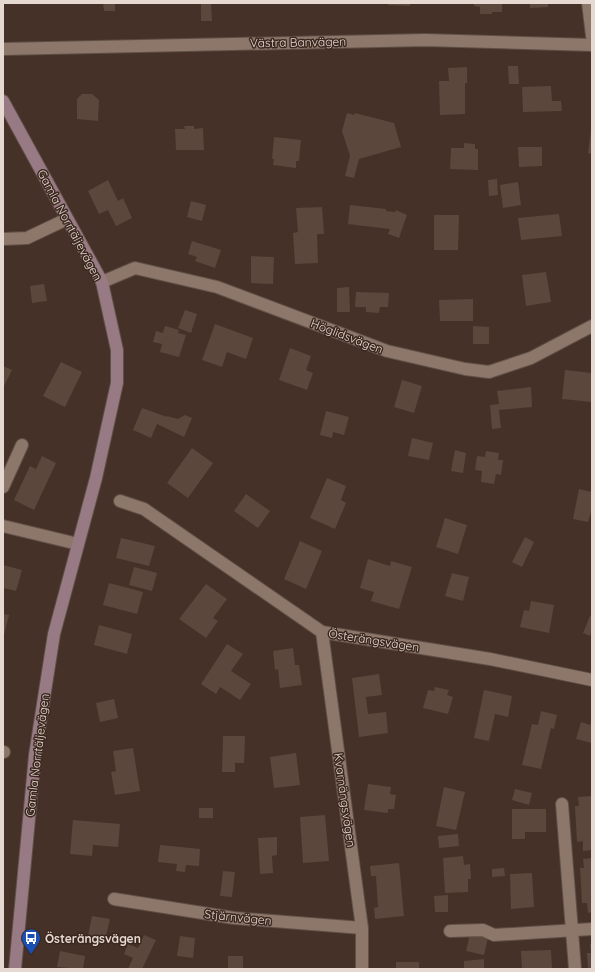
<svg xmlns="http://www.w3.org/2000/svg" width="595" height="972" font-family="Quicksand,sans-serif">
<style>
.building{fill:#5c473c}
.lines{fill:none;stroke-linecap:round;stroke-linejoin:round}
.street-casing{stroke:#5f4f46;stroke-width:14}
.secondary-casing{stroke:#5f4f46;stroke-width:14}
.street{stroke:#8d766a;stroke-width:12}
.secondary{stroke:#987a84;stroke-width:12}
.labels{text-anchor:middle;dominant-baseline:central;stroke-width:3;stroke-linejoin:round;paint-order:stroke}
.street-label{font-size:12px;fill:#e6d9d2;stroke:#3a271d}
.poi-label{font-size:12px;font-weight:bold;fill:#e6d9d2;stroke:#3a271d;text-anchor:start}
</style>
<rect width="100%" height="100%" fill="#453127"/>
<!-- building -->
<path class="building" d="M103,3H115V11H104Z
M201,3H211L212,21H201Z
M388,3H410V6L388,5Z
M474,3H502V12H492V14H480V7L474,6Z
M530,3H548V7L530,8Z
M508,66H518L519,84H509Z
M467,67V83H465V114L440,115L439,81H449L448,68Z
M551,86L552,101H561L562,111L523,112L522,87Z
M82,94H92L99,100L98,121L77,119V99Z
M347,113L354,115L355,113L394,123L401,147L359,159L354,178L345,176L350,156L342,131Z
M184,126H194V129L203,128L204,150H176L175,129H185Z
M591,131H592V154L588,153Z
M274,137L301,140L299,161H296V168L273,165L274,159H272Z
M464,143L475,144V149H478V170L450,169L451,148H464Z
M518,147H542V166L519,167Z
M497,179L498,195L489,196L488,180Z
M108,180L118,201L123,198L132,218L116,226L108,210L99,214L88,191Z
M518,182L521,205L503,208L500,185Z
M191,201L206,205L202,221L187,217Z
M350,205L386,209V211L395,212L396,210L407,215L399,238L388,234L390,229L348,224Z
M322,207L324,234H317L318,263L295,264L293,233L298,232L296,208Z
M559,214L562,236L521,240L518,218Z
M434,215H459L458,250H434Z
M192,241L221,250L215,268L195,261L197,257L188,254Z
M251,256L274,257L273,284L251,283Z
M546,272L551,302L526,306L522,275Z
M44,284L47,301L32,303L30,286Z
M349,287L350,312H337V288Z
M356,292L389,293L388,307H380L379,313L366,312V307H355Z
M473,299V321H440L439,300Z
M185,310L197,314L191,333L178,328Z
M215,324L253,338L246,359L227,352L222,367L202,360Z
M165,326L179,330L178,333L186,335L179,357L160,352L162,344L153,342L156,331L163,333Z
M473,326L489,327V344H473Z
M290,348L311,356L306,370L313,373L307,390L279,380Z
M61,362L82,372L65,407L43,396Z
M3,366L12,370L3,388Z
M565,370L592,373V402L562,399Z
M402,380L422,386L414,413L394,407Z
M531,387L532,407L499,410L501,428L492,429L490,405L499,404L497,391Z
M142,408L167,417V416L178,419L185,415L192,418L184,437L157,424L151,438L133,430Z
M326,411L349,417L344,435L333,432L332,438L320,435Z
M412,438L433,443L429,460L408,456Z
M192,448L213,463L188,498L167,483Z
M455,450L466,453L463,473L451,471Z
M486,451L499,453L498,460H503L501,475L496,474L494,484L481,482L482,471L475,470L477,456L485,457Z
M42,456L56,463L34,510L14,500L30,466L36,469Z
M327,478L346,486L341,500L346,503L335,529L310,518Z
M579,489L592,492V509L588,522L573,519Z
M246,494L270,511L258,528L234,511Z
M445,518L467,525L458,554L436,547Z
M525,537L534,542L522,567L512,562Z
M121,538L155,546L149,566L116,558Z
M300,541L322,551L306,589L284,579Z
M368,559L390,566L391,561L412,567L399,609L371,601L374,592L360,588Z
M3,565L22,570L16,591L3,588Z
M134,567L157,573L152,591L129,585Z
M452,573L469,577L463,601L445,596Z
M109,583L143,592L137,614L103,605Z
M206,584L227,599L213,618L218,621L206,638L179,619Z
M531,601L554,605L549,633L520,627L524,610L529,611Z
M3,614L9,615L4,635H3Z
M590,616L592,617V630L590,636L583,633Z
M99,625L132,634L127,654L94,645Z
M227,644L243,654L231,671L251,684L240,700L220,687L216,694L201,684Z
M293,648L295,665H299L302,685L280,688L278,669L275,670L273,651Z
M379,674L382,695L366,697L368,714L386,712L388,733L359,737L352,678Z
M435,687L449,690L447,695L453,697L448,714L423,708L428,690L434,691Z
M484,690L512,696L508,717L495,714L489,741L474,738Z
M114,699L118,718L100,722L96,703Z
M541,711L557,715L554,729L551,728L541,769L522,765L532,724L538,725Z
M592,720V743L576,739L581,722L590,725Z
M223,736H245L244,763H235V772H222Z
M133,748L140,791L115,795L111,772L116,771L113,751Z
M296,753L300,785L274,788L270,757Z
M368,784L391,787L390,794L396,795L394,809H388V813L364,810Z
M444,787L465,792L456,830L436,826Z
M515,789L532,793L529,805L512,800Z
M592,796V850L583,851V841L577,842L575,806H579L578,797Z
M199,808H213V818H199Z
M512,809H546V832H525V839H512Z
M325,815L329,861L303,863L300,817Z
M73,820L120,824L118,847L93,845L92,856L70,854Z
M458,834L459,846L439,848L438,836Z
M277,837V855L272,856L273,873L260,874L258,838Z
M160,845L200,849L199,866L186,865L185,872L176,871L177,864L158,862Z
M463,856L464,865L470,864L471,879H468V892L445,893L443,858Z
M592,858V912L588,913L587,903H582L580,868H584L583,859Z
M399,863L404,916L375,919L374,908L378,907L376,876H371L370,866Z
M504,868L505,876L492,877V869Z
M223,871L235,872L232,897L220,896Z
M532,873L534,907L511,909L510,874Z
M448,895V912H435L434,896Z
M92,916L110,919L105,940L88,936Z
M470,934L488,938L484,955L466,951Z
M144,935L156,940L142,969H128L133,958L124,954L128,944L138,948Z
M180,936L195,938L193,958L177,956Z
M590,944H592V969H588L587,953H591Z
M551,950L552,969H522L521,951Z
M60,951L85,956L83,969L57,967Z
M228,956H243V969H228Z
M484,959V969H464V961Z
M396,962H419V969H396Z"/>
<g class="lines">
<defs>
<path id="street" d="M588,3L592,36
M3,49L425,40L592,45
M3,239L27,238L67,219
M102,282L135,268L217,287L387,351L465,369L489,372L531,358L592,326
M3,487L22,445
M120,501L144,509L322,632L490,659L592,680
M3,526L78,544
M322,632L362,928V969
M3,752H4
M562,804L575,969
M114,899L234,918L362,928
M450,931L483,930L494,935L592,929"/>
<path id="secondary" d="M3,101L102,282L117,350V383L96,478L54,634L35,755L15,969"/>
</defs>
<!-- street casing -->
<use href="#street" class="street-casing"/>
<!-- secondary casing -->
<use href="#secondary" class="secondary-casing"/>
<!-- street -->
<use href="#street" class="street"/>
<!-- secondary -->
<use href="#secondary" class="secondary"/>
</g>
<!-- icons -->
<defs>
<symbol id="bus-pin" viewBox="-11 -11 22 30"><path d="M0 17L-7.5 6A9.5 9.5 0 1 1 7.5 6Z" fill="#1a4fb4" stroke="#3a271d"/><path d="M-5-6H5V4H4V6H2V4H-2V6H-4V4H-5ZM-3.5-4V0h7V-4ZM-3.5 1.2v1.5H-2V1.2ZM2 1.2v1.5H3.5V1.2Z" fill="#fff"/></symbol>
</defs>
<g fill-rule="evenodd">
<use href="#bus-pin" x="20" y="927" width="22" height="30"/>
</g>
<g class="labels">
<!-- street labels -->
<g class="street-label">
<text transform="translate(298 42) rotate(-1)">Västra Banvägen</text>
<text transform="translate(70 225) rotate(62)">Gamla Norrtäljevägen</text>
<text transform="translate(347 336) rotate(21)">Höglidsvägen</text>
<text transform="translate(374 640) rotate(9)">Österängsvägen</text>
<text transform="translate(37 755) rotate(-83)">Gamla Norrtäljevägen</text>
<text transform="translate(345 800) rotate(82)">Kvarnängsvägen</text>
<text transform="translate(238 917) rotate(6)">Stjärnvägen</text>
</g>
<!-- poi labels -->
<g class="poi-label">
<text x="45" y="938">Österängsvägen</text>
</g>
</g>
<!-- border -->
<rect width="595" height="972" fill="none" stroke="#e6d9d2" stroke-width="8"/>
</svg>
